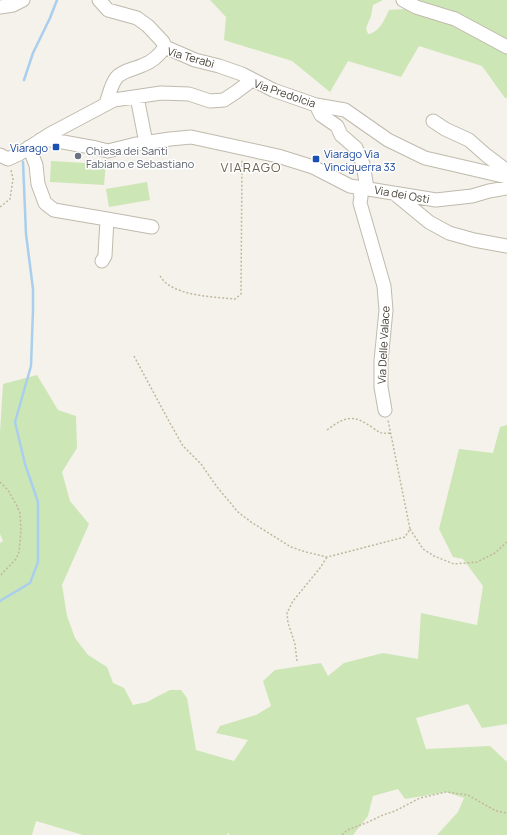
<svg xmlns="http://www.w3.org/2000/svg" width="507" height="835" font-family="Manrope,sans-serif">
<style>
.green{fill:#cde6b6}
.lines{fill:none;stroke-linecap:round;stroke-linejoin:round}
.stream{stroke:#aaceed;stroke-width:2.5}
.minor-casing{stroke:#c0baad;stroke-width:15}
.path{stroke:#c1b79f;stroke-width:1.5;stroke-dasharray:2 2;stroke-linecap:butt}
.minor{stroke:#fff;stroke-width:13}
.transit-dot{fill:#1a4fb4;stroke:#fff;stroke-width:1.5}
.worship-dot{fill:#6b7280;stroke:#fff;stroke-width:1.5}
.labels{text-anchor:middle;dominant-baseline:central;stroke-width:3;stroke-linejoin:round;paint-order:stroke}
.street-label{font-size:11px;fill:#484339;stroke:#fff}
.transit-label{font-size:11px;fill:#164399;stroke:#fff;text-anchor:end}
.worship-label{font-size:11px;fill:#5b616d;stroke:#fff;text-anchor:start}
.quarter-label{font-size:13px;letter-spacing:1px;fill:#6b6250;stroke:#fff}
</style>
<rect width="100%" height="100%" fill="#f4f2ea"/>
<!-- green -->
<path class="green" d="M210,0H383L373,5L371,16L366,28L368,34C379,33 385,19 389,10L405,9L413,11V0H507V98H505L482,66L419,46L401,77L348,61L330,92L292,61L224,40L226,17Z
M51,161L85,163V169L95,170V162H106L104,185L50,182Z
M147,182L150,200L109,207L106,189Z
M37,375L58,410L76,416L77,448L62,472L70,501L89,524L62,585L67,616L75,638L88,655L107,667L113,683L124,688L133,705L147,702L170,690H181L187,698L196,750L234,761L248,740L216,733L220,726L256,715L271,706L263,681L275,670L321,663L328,676L344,663L383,653L418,659L421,613L477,625L483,586L463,559L453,557L439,529L459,449L493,453L500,427L507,425V724L482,728L468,704L416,718L426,749L490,746L507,762V835H437L458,812L464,798L446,792L405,799L398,789L373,796L368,816L353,835H230L228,833L227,835H83L36,821L32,835H0V543L3,541L0,534V433L3,384Z"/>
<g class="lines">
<!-- stream -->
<path class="stream" d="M24,80L33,53L50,18L57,0
M0,601L30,583L38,562V502L25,464L15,422L31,366L33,310V289L26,234L23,162"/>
<defs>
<path id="minor" d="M99,0L108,10L137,18L148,26L163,42L165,47
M403,0L416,7L455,19L507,47
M0,7L13,5L23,0
M165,47L195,60L219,66L242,74L273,90L316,105L345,110L388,140L425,158L507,177
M137,97L146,143
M106,104C109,95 111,84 117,77C124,70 135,69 143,65C152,62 160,54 165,47
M316,105L321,115L337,126L341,135L356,148L363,164L367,188
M433,121L445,129L469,140L486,155L507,171
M40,140H52L96,148L108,151L136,144L170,139L191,137L278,156L313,167L350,186L436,200L472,196L489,191L507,188
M29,147L36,165L38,184L45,203L54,210L101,218L152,227
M0,155L8,159L19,154L50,134L114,100L161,93L189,94L210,101L224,100L236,92L252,80
M359,187L361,197L360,203L384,286L386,310L381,361V387L385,410
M395,194L429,222L449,233L474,240L507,246
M102,261L105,256L107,219"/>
</defs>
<!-- minor casing -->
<use href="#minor" class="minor-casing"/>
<!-- path -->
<path class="path" d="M0,207L10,199L13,179L11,170
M160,276C162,278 163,281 166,283C182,296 214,297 235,299L241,294L242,160
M134,356L171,425L183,446L201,464L217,487L238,512L251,522L291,547L306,552L327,557L405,537L410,529L388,420
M327,430C346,416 353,414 373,428C380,433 381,434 390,433
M0,482L8,490L16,504L20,513L21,531L19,552L16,559L0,576
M410,529L423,549L434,556L454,564L477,562L495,553L507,542
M297,661L295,644L288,623L287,613L293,601L320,568L327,557
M342,835L347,830L366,823L383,815L395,811L420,798L446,792L468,795L496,811L507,813"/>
<!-- minor -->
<use href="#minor" class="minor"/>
</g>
<!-- markers -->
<g class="transit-dot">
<rect x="52" y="143" width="8" height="8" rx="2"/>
<rect x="312" y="155" width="8" height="8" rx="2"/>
</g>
<circle class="worship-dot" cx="78" cy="156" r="4"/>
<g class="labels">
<!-- street labels -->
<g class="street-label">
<text transform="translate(191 57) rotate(16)">Via Terabi</text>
<text transform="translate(285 93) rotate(19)">Via Predolcia</text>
<text transform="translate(402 194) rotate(10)">Via dei Osti</text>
<text transform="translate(383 345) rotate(-87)">Via Delle Valace</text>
</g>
<!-- transit labels -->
<g class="transit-label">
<text x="48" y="147">Viarago</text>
<text x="324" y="153" text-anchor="start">Viarago Via<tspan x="324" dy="13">Vinciguerra 33</tspan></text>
</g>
<!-- worship labels -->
<g class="worship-label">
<text x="86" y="150">Chiesa dei Santi<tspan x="86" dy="13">Fabiano e Sebastiano</tspan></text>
</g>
<!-- quarter labels -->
<g class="quarter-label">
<text x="251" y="167">VIARAGO</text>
</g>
</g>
</svg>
